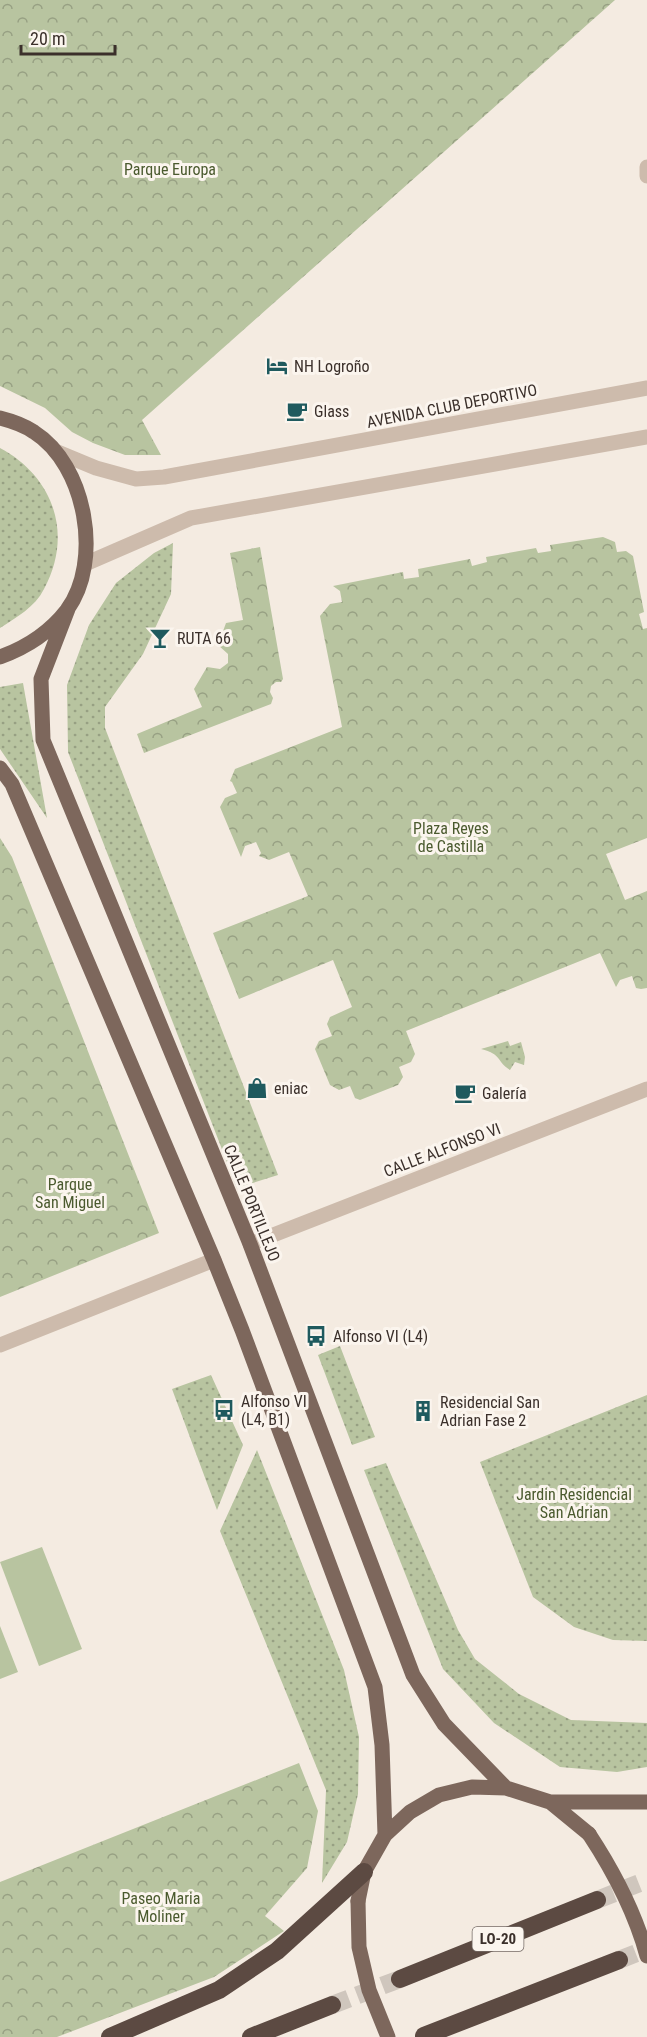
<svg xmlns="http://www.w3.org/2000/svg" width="647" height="2037" font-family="'Roboto Condensed',sans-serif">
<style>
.grass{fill:url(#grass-dots)}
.park{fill:url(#park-crowns)}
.pitch{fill:#b8c4a0}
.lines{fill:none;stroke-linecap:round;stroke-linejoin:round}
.highway-tunnel{stroke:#cfc6bd;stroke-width:18;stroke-dasharray:18 9;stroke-linecap:butt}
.minor{stroke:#cdbbac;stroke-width:15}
.major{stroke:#7d675c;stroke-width:15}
.highway{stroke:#5c4a42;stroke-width:18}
.major-bridge{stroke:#7d675c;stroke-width:15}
.labels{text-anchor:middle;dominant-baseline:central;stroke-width:6;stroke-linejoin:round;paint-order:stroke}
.shield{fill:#fbf5ee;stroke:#756b66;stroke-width:1.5}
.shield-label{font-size:15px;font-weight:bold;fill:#3b302b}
.park-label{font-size:16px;fill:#4a5a2e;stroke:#fbf5ee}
.poi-label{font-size:16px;fill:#3b302b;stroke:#fbf5ee;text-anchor:start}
.street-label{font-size:16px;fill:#3b302b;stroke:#fbf5ee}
</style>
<defs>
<pattern id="grass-dots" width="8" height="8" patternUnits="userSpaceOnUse" patternTransform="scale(1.5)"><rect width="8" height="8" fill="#b8c4a0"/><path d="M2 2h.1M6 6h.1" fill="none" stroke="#97a083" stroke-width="1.8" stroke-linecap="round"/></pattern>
<pattern id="park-crowns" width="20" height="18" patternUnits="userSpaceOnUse" patternTransform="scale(1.5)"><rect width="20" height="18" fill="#b8c4a0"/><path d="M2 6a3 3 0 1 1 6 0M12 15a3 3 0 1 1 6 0" fill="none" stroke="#97a083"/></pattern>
</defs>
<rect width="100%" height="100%" fill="#f4ebe1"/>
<!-- grass -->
<path class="grass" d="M0,448C53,476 74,534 44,589C35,607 17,617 0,628Z
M173,543L171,594L143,654L105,707V728L278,1175L237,1188L68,752L67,685L89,625L116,583L154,553Z
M23,683L47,818L0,749V687Z
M508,1041L510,1046L521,1042L525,1057L524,1065L515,1062L510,1070C496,1061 502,1054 481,1049Z
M340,1346L375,1437L352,1445L318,1355Z
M211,1375L243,1445L217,1510L172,1389Z
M647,1395V1641L613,1640L574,1627L533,1597L480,1462Z
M257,1450L344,1670L359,1737L358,1794L347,1842L322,1883L326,1790L220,1531Z
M386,1463L458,1630L475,1659L519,1694L571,1720L647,1723V1767L617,1772L560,1767L494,1723L443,1669L364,1470Z"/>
<!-- park -->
<path class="park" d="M0,0H615L142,420L161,455H125L93,443L72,432L45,408L0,386Z
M603,537L615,542L617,552L626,551L633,556L644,612L639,614L643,629L647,628V838L606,854L625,900L647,891V988L641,989L636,988L632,976L620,980L616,987L600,953L406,1031L415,1054L411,1062L399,1067L403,1077L398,1085L360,1100L355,1098L350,1086L339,1090L330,1085L315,1049L319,1041L332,1036L327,1024L330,1017L352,1007L333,960L239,999L213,933L308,896L289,852L269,860L259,856L261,853L256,842L245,846L241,857L220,807L225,798L237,793L232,782L230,781L235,769L342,727L320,616L330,604L342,602L340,591L333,586L403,572L404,579L419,577L418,569L470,559L472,566L487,562L486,557L536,548L538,553L551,551L550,545Z
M260,547L283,679L281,682H276L271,686L270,692L273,698L271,704L144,753L137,734L202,707L194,689L207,667L220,669L228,663V654L218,645L226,623L243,620L230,553Z
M0,838L12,857L159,1233L0,1297Z
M299,1763L318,1811L307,1868L265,1916L284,1931L214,1977L57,2037H0V1882Z"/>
<!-- pitch -->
<path class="pitch" d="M42,1547L82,1649L39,1666L0,1562Z
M0,1626L18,1672L0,1679Z"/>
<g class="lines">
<!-- highway-tunnel -->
<path class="highway-tunnel" d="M597,1900L647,1880
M619,1960L647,1949
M332,2005L400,1979"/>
<!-- minor -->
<path class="minor" d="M647,167V176
M55,451L96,468L136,479L164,477L647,388
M85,564L191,518L647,437
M250,1244L647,1089
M0,1345L214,1260"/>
<!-- major -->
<path class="major" d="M0,418C12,421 24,425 34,432C86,465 103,561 67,610C50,632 25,648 0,657
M68,609L41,679L43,740L250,1244L413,1675L444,1724L506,1788
M0,768L12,784L214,1260L242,1330L375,1687L382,1745L385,1835
M550,1802H647
M358,1901L364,1872L385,1835L410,1812L439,1795L472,1787L506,1788L550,1802L589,1834"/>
<!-- highway -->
<path class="highway" d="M400,1979L597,1900
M424,2036L619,1960
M110,2037L219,1990L277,1951L364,1872
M251,2037L332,2005"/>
<!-- major-bridge -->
<path class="major-bridge" d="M589,1834C614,1872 635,1912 647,1956
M358,1901L359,1947L369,1990L388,2037"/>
</g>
<!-- icons -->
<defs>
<symbol id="hotel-bare" viewBox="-9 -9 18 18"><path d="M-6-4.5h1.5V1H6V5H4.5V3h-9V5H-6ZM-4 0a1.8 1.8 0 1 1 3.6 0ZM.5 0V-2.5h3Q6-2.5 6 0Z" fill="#1f5a5e" stroke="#fbf5ee" stroke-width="2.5" paint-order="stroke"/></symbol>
<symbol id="cafe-bare" viewBox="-9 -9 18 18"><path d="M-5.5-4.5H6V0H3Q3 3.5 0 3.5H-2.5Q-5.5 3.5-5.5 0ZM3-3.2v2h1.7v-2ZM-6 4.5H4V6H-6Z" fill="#1f5a5e" stroke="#fbf5ee" stroke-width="2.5" paint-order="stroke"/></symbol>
<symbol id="bar-bare" viewBox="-9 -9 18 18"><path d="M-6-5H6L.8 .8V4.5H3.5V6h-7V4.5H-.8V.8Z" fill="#1f5a5e" stroke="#fbf5ee" stroke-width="2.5" paint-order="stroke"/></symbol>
<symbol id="shop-bare" viewBox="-9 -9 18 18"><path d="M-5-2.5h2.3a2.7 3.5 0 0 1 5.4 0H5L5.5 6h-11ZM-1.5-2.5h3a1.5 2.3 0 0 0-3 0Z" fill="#1f5a5e" stroke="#fbf5ee" stroke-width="2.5" paint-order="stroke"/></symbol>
<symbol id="bus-bare" viewBox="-9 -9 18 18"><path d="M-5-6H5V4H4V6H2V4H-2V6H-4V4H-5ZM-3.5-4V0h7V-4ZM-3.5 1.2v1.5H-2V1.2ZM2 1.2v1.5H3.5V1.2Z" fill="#1f5a5e" stroke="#fbf5ee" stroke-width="2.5" paint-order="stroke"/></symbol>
<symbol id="building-bare" viewBox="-9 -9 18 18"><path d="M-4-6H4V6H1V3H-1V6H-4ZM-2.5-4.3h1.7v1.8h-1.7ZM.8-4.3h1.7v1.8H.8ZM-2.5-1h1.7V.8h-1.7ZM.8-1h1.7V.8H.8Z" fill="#1f5a5e" stroke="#fbf5ee" stroke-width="2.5" paint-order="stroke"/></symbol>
</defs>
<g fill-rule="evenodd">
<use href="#hotel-bare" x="262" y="351" width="30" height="30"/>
<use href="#cafe-bare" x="282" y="396" width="30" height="30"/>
<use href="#bar-bare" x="145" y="623" width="30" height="30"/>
<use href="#shop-bare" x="242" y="1073" width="30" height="30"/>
<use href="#cafe-bare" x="450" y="1078" width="30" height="30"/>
<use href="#bus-bare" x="301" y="1321" width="30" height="30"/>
<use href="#bus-bare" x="209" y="1395" width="30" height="30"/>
<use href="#building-bare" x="408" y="1396" width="30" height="30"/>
</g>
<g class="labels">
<!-- shield labels -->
<rect class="shield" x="472.5" y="1927" width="51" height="24" rx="4.5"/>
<g class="shield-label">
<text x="498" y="1939">LO-20</text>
</g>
<!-- park labels -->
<g class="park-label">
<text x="170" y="169">Parque Europa</text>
<text x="451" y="828">Plaza Reyes<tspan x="451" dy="18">de Castilla</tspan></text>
<text x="70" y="1184">Parque<tspan x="70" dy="18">San Miguel</tspan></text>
<text x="574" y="1494">Jardin Residencial<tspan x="574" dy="18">San Adrian</tspan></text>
<text x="161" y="1898">Paseo Maria<tspan x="161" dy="18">Moliner</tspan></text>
</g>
<!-- poi labels -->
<g class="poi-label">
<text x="294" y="366">NH Logroño</text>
<text x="314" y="411">Glass</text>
<text x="177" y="638">RUTA 66</text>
<text x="274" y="1088">eniac</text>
<text x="482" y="1093">Galería</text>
<text x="333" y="1336">Alfonso VI (L4)</text>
<text x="241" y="1401">Alfonso VI<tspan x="241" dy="18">(L4, B1)</tspan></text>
<text x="440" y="1402">Residencial San<tspan x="440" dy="18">Adrian Fase 2</tspan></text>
</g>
<!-- street labels -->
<g class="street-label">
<text transform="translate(452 406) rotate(-11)">AVENIDA CLUB DEPORTIVO</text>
<text transform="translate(442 1150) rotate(-21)">CALLE ALFONSO VI</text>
<text transform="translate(252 1203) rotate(68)">CALLE PORTILLEJO</text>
</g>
</g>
<!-- scale -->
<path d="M21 45v9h94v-9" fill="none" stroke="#3b302b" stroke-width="3"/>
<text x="30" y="45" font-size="18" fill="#3b302b" stroke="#fbf5ee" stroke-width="4.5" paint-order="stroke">20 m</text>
</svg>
